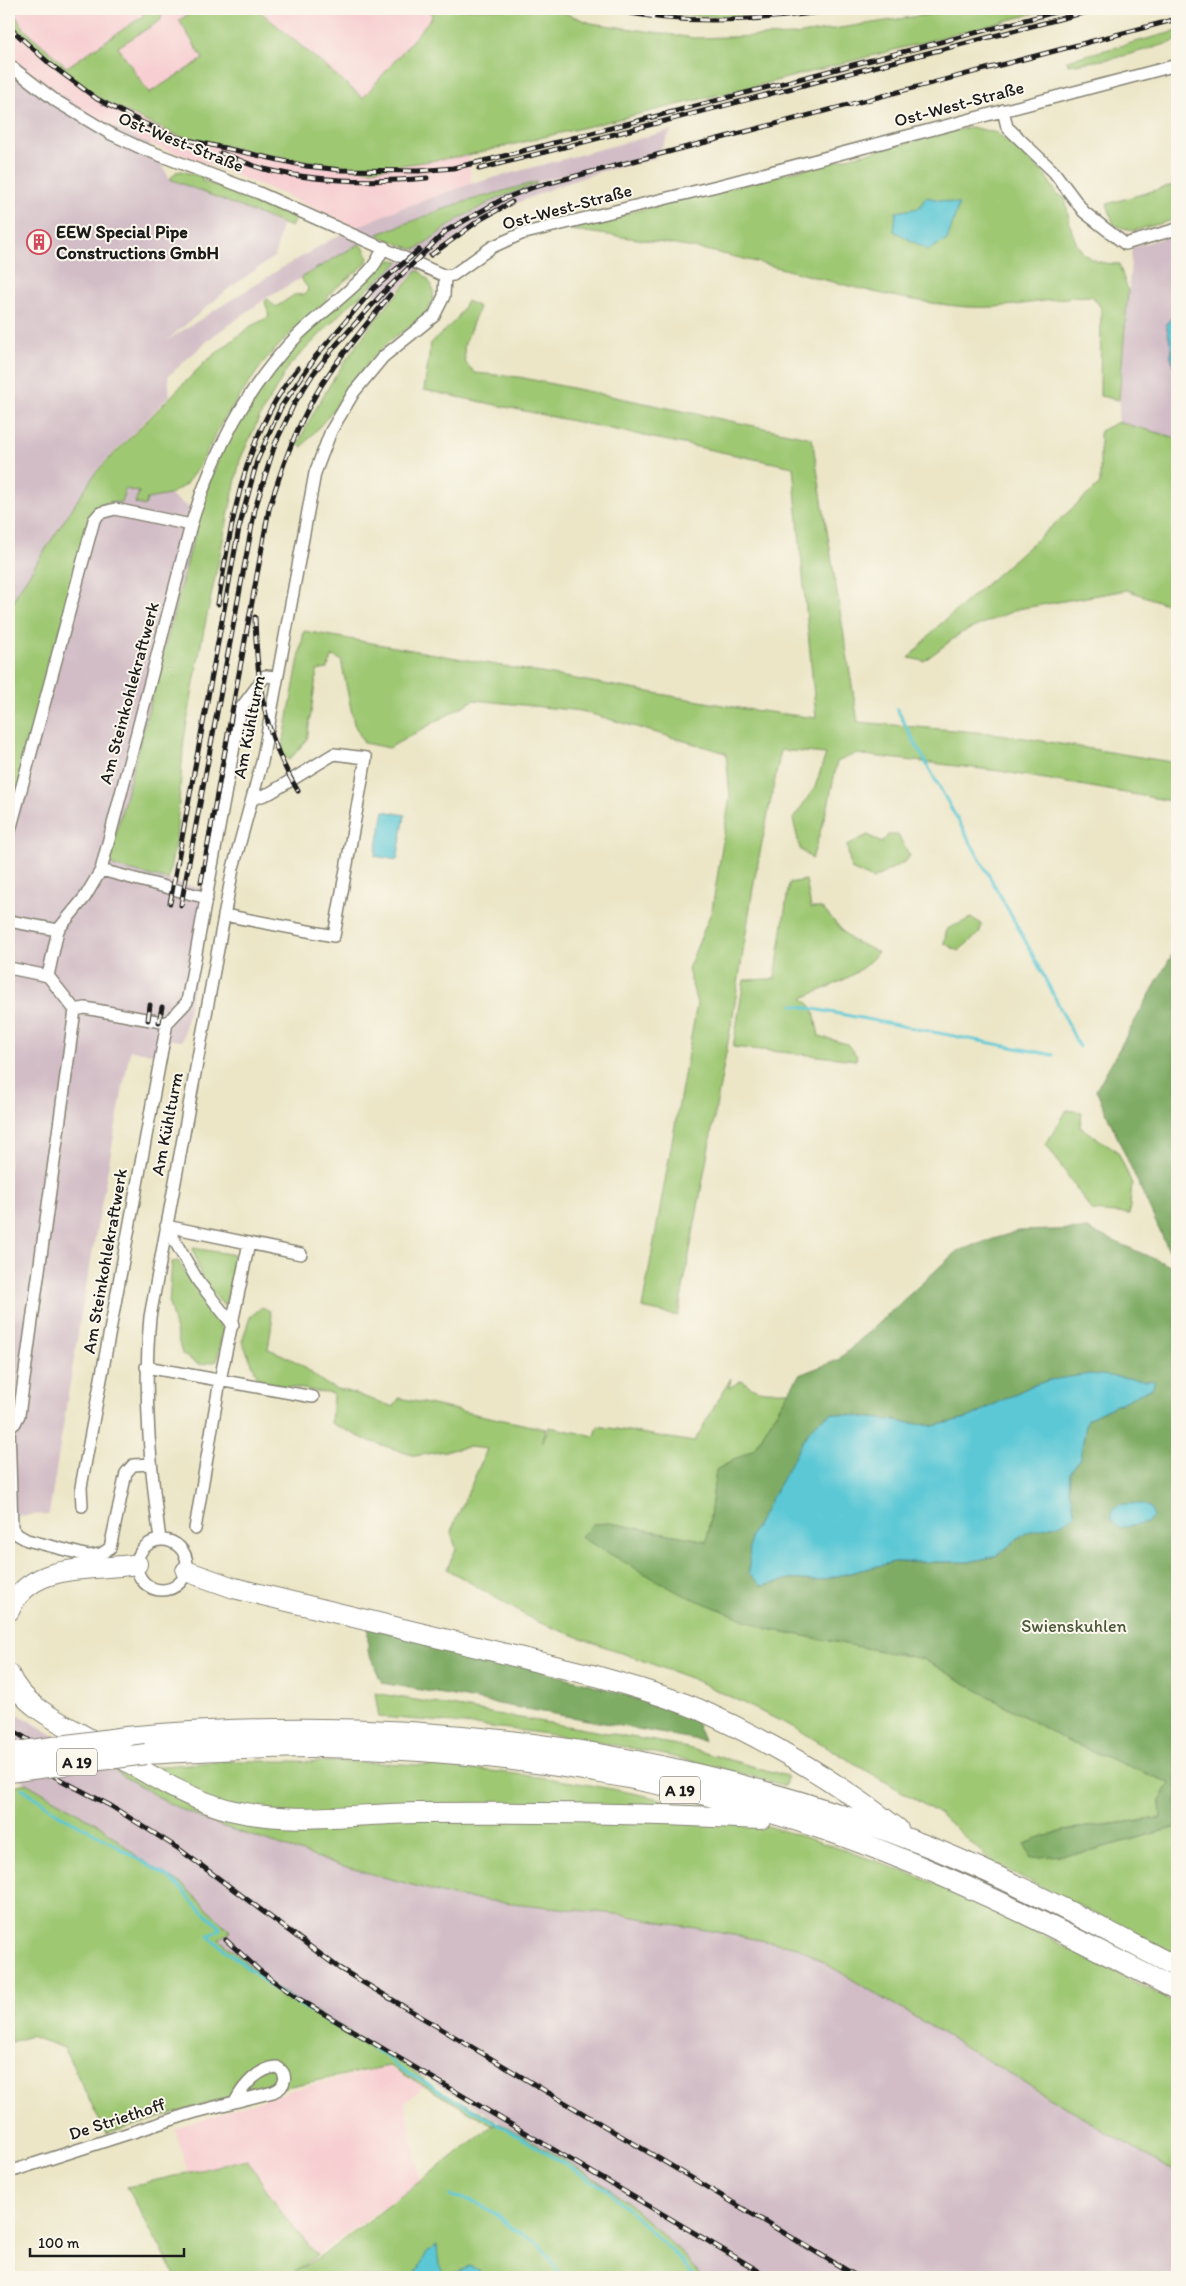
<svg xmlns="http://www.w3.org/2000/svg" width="1186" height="2286" font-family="Itim,sans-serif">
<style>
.built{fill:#f7cfd2}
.industrial{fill:#d2bdc6}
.green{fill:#9fc873;stroke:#5e7248}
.forest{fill:#7fac65;stroke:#4e6440;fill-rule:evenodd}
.water{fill:#5cc8d5;stroke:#3c7278}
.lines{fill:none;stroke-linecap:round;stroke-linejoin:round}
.stream{stroke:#5cc8d5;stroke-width:3}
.minor-casing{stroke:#848172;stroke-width:14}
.motorway-casing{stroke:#848172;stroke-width:22}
.minor{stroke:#fff;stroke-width:11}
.motorway{stroke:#fff;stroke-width:20}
.rail-casing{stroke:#1c1c1c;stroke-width:5}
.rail{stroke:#fbf7ec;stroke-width:3;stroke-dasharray:9;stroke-linecap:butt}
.motorway-bridge-casing{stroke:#848172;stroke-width:22;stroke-linecap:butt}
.motorway-bridge{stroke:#fff;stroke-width:20}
.labels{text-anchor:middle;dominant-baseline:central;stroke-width:4;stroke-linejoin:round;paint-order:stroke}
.shield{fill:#fbf7ec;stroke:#5f5e5a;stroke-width:1}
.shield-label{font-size:16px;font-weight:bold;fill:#1c1c1c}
.street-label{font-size:18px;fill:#1c1c1c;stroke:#fbf7ec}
.poi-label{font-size:18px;font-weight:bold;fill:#1c1c1c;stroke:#fbf7ec;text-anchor:start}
.park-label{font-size:18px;fill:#4a583a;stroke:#fbf7ec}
</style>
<rect width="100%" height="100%" fill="#fbf7ec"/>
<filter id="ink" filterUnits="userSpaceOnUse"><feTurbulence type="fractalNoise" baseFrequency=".02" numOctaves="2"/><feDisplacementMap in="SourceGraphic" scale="10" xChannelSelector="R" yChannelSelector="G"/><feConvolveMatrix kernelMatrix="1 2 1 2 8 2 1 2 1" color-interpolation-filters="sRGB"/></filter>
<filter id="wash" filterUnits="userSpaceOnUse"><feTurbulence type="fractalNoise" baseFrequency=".0096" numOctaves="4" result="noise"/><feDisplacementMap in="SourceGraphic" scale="20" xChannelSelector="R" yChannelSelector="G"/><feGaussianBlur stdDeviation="1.12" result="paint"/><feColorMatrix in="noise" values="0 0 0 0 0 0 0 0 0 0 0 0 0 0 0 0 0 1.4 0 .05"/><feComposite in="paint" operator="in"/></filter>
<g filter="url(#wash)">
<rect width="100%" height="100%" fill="#ece6c7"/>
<!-- built -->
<path class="built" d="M9,9H430L469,155L471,184L396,210L356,228L290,197L210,165L149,144L102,121L38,80L9,55Z
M387,2067L424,2086L405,2102L420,2181L317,2255L283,2215L247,2159L188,2172L175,2129L292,2090Z"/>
<!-- industrial -->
<path class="industrial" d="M9,55L38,80L102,121L149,144L170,179L282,224L275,256L227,290L166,341L280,269L341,234L396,210L471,184L672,130L654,159L599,172L555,187L512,205L473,226L436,253L405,282L384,306L370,287L400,261L460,218L498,198L537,184L636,157L474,198L419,218L359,244L265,299L213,336L168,376L170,395L96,471L169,495L200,514L109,860L113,866L214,892L182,1041L170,1040L166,1056L130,1050L81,1314L49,1514L9,1516Z
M1177,234V438L1118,422L1132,247Z
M9,1709L170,1804L209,1822L343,1866L456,1897L624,1915L798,1947L1177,2174V2277H701L683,2254L623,2198L585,2172L277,1989L218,1938L231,1932L183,1885L139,1858L101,1826L9,1773Z"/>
<!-- green -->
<path class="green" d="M9,9H11L25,30L67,67L143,16V9H162L161,20L118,47L149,93L203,59L179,20L189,14L186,9H257L363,98L432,17L430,9H554L591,23L694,38L794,35L964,9H1051L760,85L469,155L370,170L264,155L179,136L142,120L99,98L51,63L9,22Z
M639,9H805C755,17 688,20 639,9Z
M1177,31V41L1116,58L1068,65L1067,60Z
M971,127L997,133L1043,172L1057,194L1065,198C1072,233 1073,265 1119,264L1128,291L1119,400L1100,396L1101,308L1092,296C1050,297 1010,310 967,307C879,300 795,269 709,251C663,242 616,236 570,230L592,222Z
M182,171L203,177L202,181L223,188L225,184L297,215L291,227L170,179L176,172Z
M536,182L537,184L498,198L460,218L417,249H412L381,237L378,234L460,203Z
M1177,184V219L1133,231L1114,225L1107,204Z
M359,244L364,248L368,257L366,264L332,291L325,302L293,331L265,360L222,422L200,465L185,485L169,495L147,499L145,506L135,503L139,492L125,489L121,503C106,500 100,504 91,515L9,824V614L17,593L96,472L205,362L251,326L269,317L265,301L268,299L276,307L294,295L306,294L308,288L300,278Z
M391,260L400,261L346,308L289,366L259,418L240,460L202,639L184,739L176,838L168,880L113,866L109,860L204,498C215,466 230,429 249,401C279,357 325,310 369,279C378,272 379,263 391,260Z
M418,270C428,278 437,288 432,302C426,319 410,326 396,336C370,357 356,379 336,406C326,420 313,433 302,447L298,444C327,380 371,322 418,270Z
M467,301L479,307L464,346L465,362L475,373L519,377L812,438L858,722L1000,734L1177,763V802L999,771L855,754L837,762L829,802L812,859L800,849L793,819L815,787L826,754L781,750L754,882L734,1009L678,1316L642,1308L697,1004L688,969L712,910L730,796L726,753L581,711L474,700L389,748L364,743L354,724L341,660L333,656L327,669L317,671L307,740L289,760L281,755L304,631L745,709L816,718L793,467L424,390L431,343L456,320Z
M1118,422L1177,438V608L1127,590L1018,609L961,633L924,661L909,658L935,629L1100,484V431Z
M868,835L882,843L888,835H898L910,856L906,861L873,879L851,869L847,845Z
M806,880L811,908H822L851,940L878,952C856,979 833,984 803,998L813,1008L819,1036L847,1044L857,1056L856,1060L733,1047L744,980L775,979L789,883Z
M972,918L982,924L979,934L958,951L944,943L947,929Z
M1067,1110L1082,1112L1080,1127L1118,1152L1132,1184L1129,1214L1092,1211L1046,1144Z
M193,1248L236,1255L225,1307L202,1281Z
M178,1261L223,1330L217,1361L200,1365L182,1354L169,1304L172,1262Z
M262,1307L270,1311L272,1322L268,1349C279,1353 290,1358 300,1364C313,1373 328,1390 344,1390L394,1407L399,1398L546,1429L542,1443L549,1427L595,1436L598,1426L694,1442L731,1378L729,1388L742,1380C757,1394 769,1391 789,1391L754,1449L716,1470L707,1541L609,1523L768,1629L923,1659L1067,1741L1170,1783L1160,1801L1161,1818L1063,1830L1082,1853L1177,1827V1955L992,1862L941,1815L797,1729L695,1680L535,1621L447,1569L456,1549L451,1531L487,1449L469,1447L415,1456L364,1439L331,1423L333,1394L260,1382L242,1341L250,1317Z
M375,1693L677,1745L787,1776L785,1786C653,1746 517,1726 379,1717Z
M226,1761C314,1761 403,1761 491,1771C654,1789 812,1832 963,1895C987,1905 1011,1919 1034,1931C1082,1955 1130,1979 1177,2004V2174L798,1947L624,1915L456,1897L343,1866L209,1822L170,1804L113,1770Z
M26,1783L101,1826L139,1858L183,1885L231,1932L219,1939L277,1989L411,2068L428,2084L495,2120L494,2125L499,2122L585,2172L623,2198L683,2254L701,2277H176L127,2187L247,2159L283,2215L317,2255L294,2273L336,2246L493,2125L389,2066L216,2101L106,2134L64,2048L30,2036L9,2043V1787Z"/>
<!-- forest -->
<path class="forest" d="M1177,946V1827L1082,1853L1031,1858L1024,1844L1063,1830L1161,1818L1160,1801L1170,1783L1067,1741L923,1659L768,1629L679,1593L580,1537L593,1524L609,1523L707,1541L716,1470L754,1449L799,1375L838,1360L957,1251L1018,1231L1087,1229L1177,1269L1096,1090ZM1050,1380L1152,1388L1087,1419L1080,1458L1070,1473L1063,1523L1024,1533L997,1556L968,1562H894L817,1581L789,1579L762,1585L808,1432L821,1419L833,1413L934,1426L970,1417L1031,1386Z
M368,1627L583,1682L694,1716L704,1741L382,1683L368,1651Z"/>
<!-- water -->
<path class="water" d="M926,197L959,204L947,240L928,250L894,231L896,212L919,208Z
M1177,315V371L1171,358V345L1166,324L1172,317Z
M384,811L405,815L397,860L375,856Z
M1090,1374L1155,1381L1152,1388L1087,1419L1080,1458L1070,1473L1069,1489L1076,1514L1063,1523L1024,1533L997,1556L968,1562H894L817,1581L789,1579L762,1586L749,1573L750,1537L808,1432L821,1419L833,1413L934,1426L970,1417L1031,1386L1050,1380Z
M1142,1504L1151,1508L1153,1516L1148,1523L1119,1528L1112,1521C1109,1500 1127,1504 1142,1504Z
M437,2245C438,2257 437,2267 448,2274L461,2271L469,2266L479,2270L484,2277H414L427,2252Z"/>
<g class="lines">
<!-- stream -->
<path class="stream" d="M897,709C956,822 1025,931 1079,1047
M793,1005L1053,1055
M22,1788L62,1816L100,1836L168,1877L182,1889L192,1902L218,1925L220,1929L208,1936L278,1992L389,2058L397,2067L502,2126L609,2191L681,2260L694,2277
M450,2196L473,2201L494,2213L510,2227L540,2245L562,2277"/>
</g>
</g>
<g filter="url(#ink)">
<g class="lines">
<defs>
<path id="minor" d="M9,65L56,101L111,134L141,148L259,193L445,276L453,275L492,247L521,234L725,184L1177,65
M1003,110L1007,127L1054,172L1084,212L1125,244L1177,229
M9,834L94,520L100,513L115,509L191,525
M101,870L207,898
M224,915L334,936L366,758L334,754L270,793L253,799
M9,921L58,930L48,976L9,968
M58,930L85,897L101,870L191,525C213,454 245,388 299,334C322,312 349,293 370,270C376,264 380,255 384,247
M75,1010L85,1008L167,1023
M166,1226L301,1254
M166,1226L198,1281L233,1325
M146,1367L313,1397
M9,1428L15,1423L19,1415L75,1010L48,976
M9,1428L12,1528L18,1535L27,1540L89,1556L101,1554L110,1548L126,1473L133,1465L150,1464
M82,1506L81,1487L167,1023L187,1002L241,708L265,676L277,677
M195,1529L220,1380L249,1243
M160,1540C150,1464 143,1394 150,1317L233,868L262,762L315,473L331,431L354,392L383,357L434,316L444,296L445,276
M137 1565a25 25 0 1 1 50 0a25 25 0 1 1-50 0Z
M9,2172L192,2113L273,2092C286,2087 289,2074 277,2067C259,2068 244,2085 236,2100"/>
<path id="motorway" d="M186,1571L234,1588L596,1676C630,1686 665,1695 698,1709C768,1740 837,1782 898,1829
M9,1611C31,1560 92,1572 137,1564
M9,1674C21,1705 61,1723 88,1738C133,1764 179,1797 230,1810C291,1825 356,1814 418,1813C532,1812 647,1813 761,1819
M126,1737C403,1711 676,1746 935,1849C1018,1883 1097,1926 1177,1967
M146,1754C204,1751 261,1747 319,1747C490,1749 672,1776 834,1833C953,1875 1065,1933 1177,1990"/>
</defs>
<!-- minor casing -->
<use href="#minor" class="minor-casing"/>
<!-- motorway casing -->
<use href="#motorway" class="motorway-casing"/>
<!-- minor -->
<use href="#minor" class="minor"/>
<!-- motorway -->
<use href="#motorway" class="motorway"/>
<defs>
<path id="rail" d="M610,9C687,27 765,20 843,9
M9,27L50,64L97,99L141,122L179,138L306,166L341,170L419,171L453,168L492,159L1067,9
M221,153C235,158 250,165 264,169C317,182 373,183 427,178
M479,169L1098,9
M431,255L481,219L512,202
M218,604C232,521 243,436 298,368
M255,617C257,682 263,734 298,791
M201,882L269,509C281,470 294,432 315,396C335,361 364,328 390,295
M170,903L239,528L257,461L281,407L316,356L374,288L419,250
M181,905L255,509L275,444L294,404L313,374L336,345L382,294L446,231L503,199L534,187L1177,19
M148,1020L150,1005
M159,1022L162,1007
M9,1728L64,1762
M9,1748L61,1780L111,1806L179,1849L339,1968L858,2277
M226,1940L260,1971L299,1999L769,2277"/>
</defs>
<!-- rail casing -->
<use href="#rail" class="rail-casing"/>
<!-- rail -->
<use href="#rail" class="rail"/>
<defs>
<path id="motorway-bridge" d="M9,1753L126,1737
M9,1772L146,1754"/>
</defs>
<!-- motorway-bridge casing -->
<use href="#motorway-bridge" class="motorway-bridge-casing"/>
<!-- motorway-bridge -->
<use href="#motorway-bridge" class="motorway-bridge"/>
</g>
</g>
<!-- icons -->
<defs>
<symbol id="building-ring" viewBox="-11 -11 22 22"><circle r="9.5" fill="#fbf7ec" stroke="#d1495b" stroke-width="1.5"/><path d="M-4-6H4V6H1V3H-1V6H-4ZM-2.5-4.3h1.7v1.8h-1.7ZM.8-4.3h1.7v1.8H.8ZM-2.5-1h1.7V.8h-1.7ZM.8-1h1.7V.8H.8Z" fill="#d1495b"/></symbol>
</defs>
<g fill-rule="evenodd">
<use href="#building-ring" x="25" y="228" width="28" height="28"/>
</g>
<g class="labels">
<!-- shield labels -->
<g class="shield">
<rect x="57" y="1748.5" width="40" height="27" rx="4"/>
<rect x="660" y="1776.5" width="40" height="27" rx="4"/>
</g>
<g class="shield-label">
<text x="77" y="1762">A 19</text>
<text x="680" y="1790">A 19</text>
</g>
<!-- street labels -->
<g class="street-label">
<text transform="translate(959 104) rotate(-15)">Ost-West-Straße</text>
<text transform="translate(181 142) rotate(22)">Ost-West-Straße</text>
<text transform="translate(567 207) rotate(-15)">Ost-West-Straße</text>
<text transform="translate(129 693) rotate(-75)">Am Steinkohlekraftwerk</text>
<text transform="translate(249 727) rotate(-79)">Am Kühlturm</text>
<text transform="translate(167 1124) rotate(-79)">Am Kühlturm</text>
<text transform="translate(105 1261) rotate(-80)">Am Steinkohlekraftwerk</text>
<text transform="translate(117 2119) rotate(-18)">De Striethoff</text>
</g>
<!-- poi labels -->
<g class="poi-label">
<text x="56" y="232">EEW Special Pipe<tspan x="56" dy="21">Constructions GmbH</tspan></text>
</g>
<!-- park labels -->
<g class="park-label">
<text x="1074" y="1626">Swienskuhlen</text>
</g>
</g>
<!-- margin -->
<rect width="1186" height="2286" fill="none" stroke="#fbf7ec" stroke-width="30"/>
<!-- scale -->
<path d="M30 2248v8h154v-8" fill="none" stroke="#1c1c1c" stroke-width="2.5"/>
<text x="38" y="2248" font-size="15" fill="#1c1c1c" stroke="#fbf7ec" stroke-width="4" paint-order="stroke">100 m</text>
</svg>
